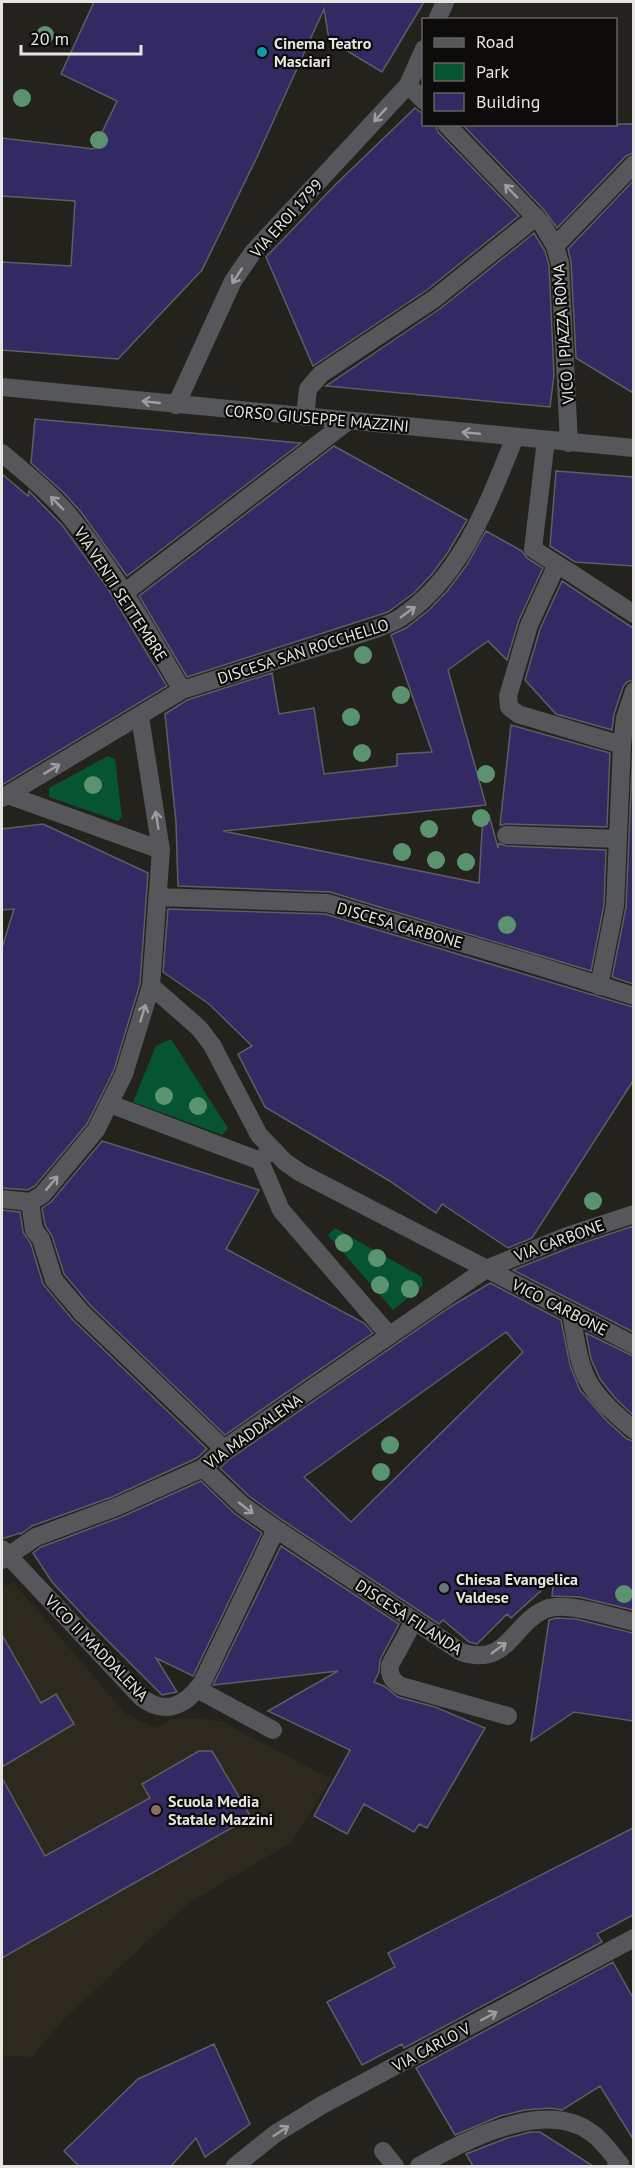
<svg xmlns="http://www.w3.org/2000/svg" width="635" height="2168" font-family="'PT Sans',sans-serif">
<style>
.built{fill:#2e291e}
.green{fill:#065432}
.building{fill:#332a63;stroke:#5e5d64;stroke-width:1.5;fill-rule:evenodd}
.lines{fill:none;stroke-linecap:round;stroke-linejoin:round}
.lane{stroke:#55575a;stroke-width:18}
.street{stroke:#55575a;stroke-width:18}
.tree{fill:#5b926f}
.oneway{stroke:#9e9e9e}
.culture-dot{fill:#0f9aa8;stroke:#0c0b09;stroke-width:2}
.worship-dot{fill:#6b7280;stroke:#0c0b09;stroke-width:2}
.education-dot{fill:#8d6e63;stroke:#0c0b09;stroke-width:2}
.labels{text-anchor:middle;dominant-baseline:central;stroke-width:4.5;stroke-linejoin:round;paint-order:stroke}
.poi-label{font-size:16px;font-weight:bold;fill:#e7e5e2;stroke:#0c0b09;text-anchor:start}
.street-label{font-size:16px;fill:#e7e5e2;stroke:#0c0b09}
</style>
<rect width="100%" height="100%" fill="#24221c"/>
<!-- built -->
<path class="built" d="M13,1582L126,1714L155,1728L171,1719L198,1718L223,1722L331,1779L292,1842L189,1903L64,2019L32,2057L5,2056L2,2050V1588Z"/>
<!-- green -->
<path class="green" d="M108,756L115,759L122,817L118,821L49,797V788Z
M171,1039L228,1128L222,1135L133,1102L156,1046Z
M335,1228L422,1277L423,1286L393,1310L328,1235Z"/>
<!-- building -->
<path class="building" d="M94,2H424L382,72L329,40L324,9L257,157L202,270L118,359L2,350V262L71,266L75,201L2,196V138L94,149L117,101L61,74Z
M415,108L423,114V124H435L438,132L519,216L427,290L313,366L266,257L335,185Z
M462,124H633V153L626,156L557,228L544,210Z
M633,181V393L576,358L571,262L568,249Z
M534,233L545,251L549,265L554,375L550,407L326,386L441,308Z
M35,419L214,435L301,443L127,576L81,512L64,493L31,463Z
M334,446L467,520L447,554L432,574L414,593L388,612L187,677L139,596Z
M556,471L633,477V566L575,562L550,546Z
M2,474L28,496L29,491L63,526L107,587L167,686L2,785Z
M486,531L522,551L527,558L543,568L519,620L507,660L488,641L448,670L486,805L223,831L479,883L483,815H489L498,848L499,843L506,846L606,850L604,905L591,971L330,892L178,886L176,822L165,714L187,700L272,673L279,714L314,708L324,774L397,766V754L432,752L391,635L406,628L429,610L448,590L466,566Z
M562,581L633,628V680L627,682L623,687L614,714L612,730L556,714L525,680L540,629Z
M511,725L610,753L607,827L506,824L500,825Z
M633,743V984L612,977L626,907Z
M43,824L148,873L140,984L114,1070L87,1124L35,1186L28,1190L2,1188V948L14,909L2,910V829Z
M168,909L325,914L633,1007V1081L532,1238L508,1248L442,1204L436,1213L388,1180L265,1107L238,1054L252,1046L209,1004L163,972Z
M102,1141L259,1190L226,1249L364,1323L373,1333L225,1435L90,1305L64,1274L52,1236L45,1225L42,1208L51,1202Z
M2,1210L20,1212L23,1232L31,1244L43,1284L73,1320L207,1449L197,1458L112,1497L32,1526L21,1534L20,1533L5,1538H2Z
M633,1226V1332L513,1270L571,1247Z
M490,1283L561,1320L570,1365L580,1390L606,1420L627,1439L633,1441V1610L579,1597L552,1596L554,1579L511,1618L507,1614L477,1644L469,1642L443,1620L439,1624L282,1520L249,1496L220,1468L231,1458L450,1307ZM506,1332L523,1352L351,1522L304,1477Z
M586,1333L633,1356V1415L615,1398L600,1379L591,1359Z
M201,1481L234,1513L262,1533L193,1676L156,1658L177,1692L162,1695L92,1625L52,1582L33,1553L41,1547L121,1517Z
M281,1546L399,1624L380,1660L379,1672L374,1682L384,1686L398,1697L435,1707L485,1728L427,1828L419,1824L414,1832L364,1804L347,1834L314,1816L350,1750L268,1711L338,1671L213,1685Z
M556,1618L576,1619L633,1633V1721L574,1712L531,1741L549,1620Z
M2,1635L41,1703L56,1694L74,1724L2,1767Z
M199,1751H212L251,1817L2,1958V1778L45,1856L150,1798L142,1784Z
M633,1828V1915L597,1934L602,1942L404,2048L402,2044L362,2065L327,2002L395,1967L388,1953Z
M613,1962L633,1998V2139L600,2086L562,2110L550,2108L525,2110L500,2116L455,2135L416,2068Z
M214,2044L250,2124L205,2157L196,2138L171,2166H79L64,2151L138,2079Z
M530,2132H540L593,2166H473L466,2154L507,2138Z"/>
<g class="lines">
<!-- lane -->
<path class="lane" d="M555,246L634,164
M305,417L308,389L321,374L434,299L536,217
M546,440L533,549L566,570
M557,564L529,625L508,696L509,707L518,714L622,745L625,718L634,691
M124,593L348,421
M506,835L618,839
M599,986L615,906L622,745
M110,1104L260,1161
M271,1149L260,1161L281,1210L389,1335
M30,1202L34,1230L41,1239L54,1280L82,1313L224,1449
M486,1269L567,1236L634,1214
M571,1313C575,1334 577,1358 586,1377C596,1398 616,1415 634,1430
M414,1621L390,1665C389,1676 392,1680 401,1686L508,1716
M197,1689L273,1730
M383,2151L395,2166
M419,2166C463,2142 544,2097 592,2133C603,2141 611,2153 620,2164"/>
<!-- street -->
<path class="street" d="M437,20L445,2
M408,85L424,101
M446,124L542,224L555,246L560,263L569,443
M2,387L634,448
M176,405L233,281L253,252L408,85L424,49
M2,453C26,474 52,494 72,519C115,572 148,632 182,690
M568,571L634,614
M8,795L161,850
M2,798L182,690L370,631C380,627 391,624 400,618C462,577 488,503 515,437
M159,897L327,903L532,964L634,996
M151,986L199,1028L212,1045L259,1135L285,1162L301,1173L634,1345
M2,1199L30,1202L42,1195L96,1130L124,1074L151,986L161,850L140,717
M203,1468L242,1505L276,1529L461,1652C508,1668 512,1623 546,1609C567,1601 612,1617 634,1622
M2,1549L142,1698C166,1716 186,1705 202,1683L276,1529
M2,1560L36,1537L116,1507L203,1468L224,1449L486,1269
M235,2166L275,2134L322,2105L634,1938
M616,2166L620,2164"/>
</g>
<!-- trees -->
<g class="tree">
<circle cx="45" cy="35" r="9"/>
<circle cx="22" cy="98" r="9"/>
<circle cx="99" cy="140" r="9"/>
<circle cx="363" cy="655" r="9"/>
<circle cx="401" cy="695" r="9"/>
<circle cx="351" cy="717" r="9"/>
<circle cx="362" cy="753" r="9"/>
<circle cx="486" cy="774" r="9"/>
<circle cx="93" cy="785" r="9"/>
<circle cx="481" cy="818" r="9"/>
<circle cx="429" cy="829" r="9"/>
<circle cx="402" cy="852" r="9"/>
<circle cx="436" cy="860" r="9"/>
<circle cx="466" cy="862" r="9"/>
<circle cx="507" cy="925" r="9"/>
<circle cx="164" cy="1096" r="9"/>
<circle cx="198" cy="1106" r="9"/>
<circle cx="593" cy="1201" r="9"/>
<circle cx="344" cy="1243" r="9"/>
<circle cx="377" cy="1258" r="9"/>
<circle cx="380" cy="1285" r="9"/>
<circle cx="410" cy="1289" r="9"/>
<circle cx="390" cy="1445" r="9"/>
<circle cx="381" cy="1472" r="9"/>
<circle cx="624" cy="1594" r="9"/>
</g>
<!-- one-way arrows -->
<defs><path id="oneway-shaft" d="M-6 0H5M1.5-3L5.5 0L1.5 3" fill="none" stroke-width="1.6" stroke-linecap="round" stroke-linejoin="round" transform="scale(1.5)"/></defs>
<g class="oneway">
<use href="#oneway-shaft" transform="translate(380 115) rotate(133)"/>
<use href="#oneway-shaft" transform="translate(511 191) rotate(-134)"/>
<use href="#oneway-shaft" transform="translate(237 276) rotate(123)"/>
<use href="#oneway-shaft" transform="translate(151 402) rotate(-174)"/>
<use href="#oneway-shaft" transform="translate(471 433) rotate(-175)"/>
<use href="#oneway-shaft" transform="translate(57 503) rotate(-134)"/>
<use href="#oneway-shaft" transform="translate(408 612) rotate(-36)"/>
<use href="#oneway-shaft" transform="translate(52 769) rotate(-31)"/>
<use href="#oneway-shaft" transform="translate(157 820) rotate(-99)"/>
<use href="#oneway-shaft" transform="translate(143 1013) rotate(-73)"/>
<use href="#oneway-shaft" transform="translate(52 1183) rotate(-50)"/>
<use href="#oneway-shaft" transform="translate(246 1508) rotate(38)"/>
<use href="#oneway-shaft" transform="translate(499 1648) rotate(-36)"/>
<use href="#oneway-shaft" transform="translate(489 2016) rotate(-28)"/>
<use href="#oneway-shaft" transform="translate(281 2131) rotate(-33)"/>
</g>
<!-- markers -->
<circle class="culture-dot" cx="262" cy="52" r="6"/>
<circle class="worship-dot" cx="444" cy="1588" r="6"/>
<circle class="education-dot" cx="156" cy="1810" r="6"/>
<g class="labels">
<!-- poi labels -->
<g class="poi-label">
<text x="274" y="43">Cinema Teatro<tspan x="274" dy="18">Masciari</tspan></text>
<text x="456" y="1579">Chiesa Evangelica<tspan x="456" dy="18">Valdese</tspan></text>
<text x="168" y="1801">Scuola Media<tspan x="168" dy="18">Statale Mazzini</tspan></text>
</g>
<!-- street labels -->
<g class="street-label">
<text transform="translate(286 218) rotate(-48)">VIA EROI 1799</text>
<text transform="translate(563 334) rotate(-94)">VICO I PIAZZA ROMA</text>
<text transform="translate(317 418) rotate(5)">CORSO GIUSEPPE MAZZINI</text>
<text transform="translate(121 594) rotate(57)">VIA VENTI SETTEMBRE</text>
<text transform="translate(303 651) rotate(-18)">DISCESA SAN ROCCHELLO</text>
<text transform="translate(400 925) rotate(16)">DISCESA CARBONE</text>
<text transform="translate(559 1240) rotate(-20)">VIA CARBONE</text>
<text transform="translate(560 1307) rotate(27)">VICO CARBONE</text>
<text transform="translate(253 1431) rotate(-36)">VIA MADDALENA</text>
<text transform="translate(409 1617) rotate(33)">DISCESA FILANDA</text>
<text transform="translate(97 1648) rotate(46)">VICO II MADDALENA</text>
<text transform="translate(431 2047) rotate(-28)">VIA CARLO V</text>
</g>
</g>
<!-- border -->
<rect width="635" height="2168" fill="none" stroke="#e7e5e2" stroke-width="6"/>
<!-- legend -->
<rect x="422" y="18" width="195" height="108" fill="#0c0b09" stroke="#646260" stroke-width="1.5"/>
<rect x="434" y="38" width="30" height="9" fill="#55575a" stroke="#646260" stroke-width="1.5"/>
<text x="476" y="48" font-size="18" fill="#e7e5e2">Road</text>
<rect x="434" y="63" width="30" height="18" fill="#065432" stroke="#646260" stroke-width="1.5"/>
<text x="476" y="78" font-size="18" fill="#e7e5e2">Park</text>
<rect x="434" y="93" width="30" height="18" fill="#332a63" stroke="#646260" stroke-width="1.5"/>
<text x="476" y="108" font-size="18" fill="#e7e5e2">Building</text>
<!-- scale -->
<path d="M21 45v9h120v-9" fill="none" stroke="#e7e5e2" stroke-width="3"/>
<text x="30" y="45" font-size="18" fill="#e7e5e2" stroke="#0c0b09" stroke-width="4.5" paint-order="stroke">20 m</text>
</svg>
